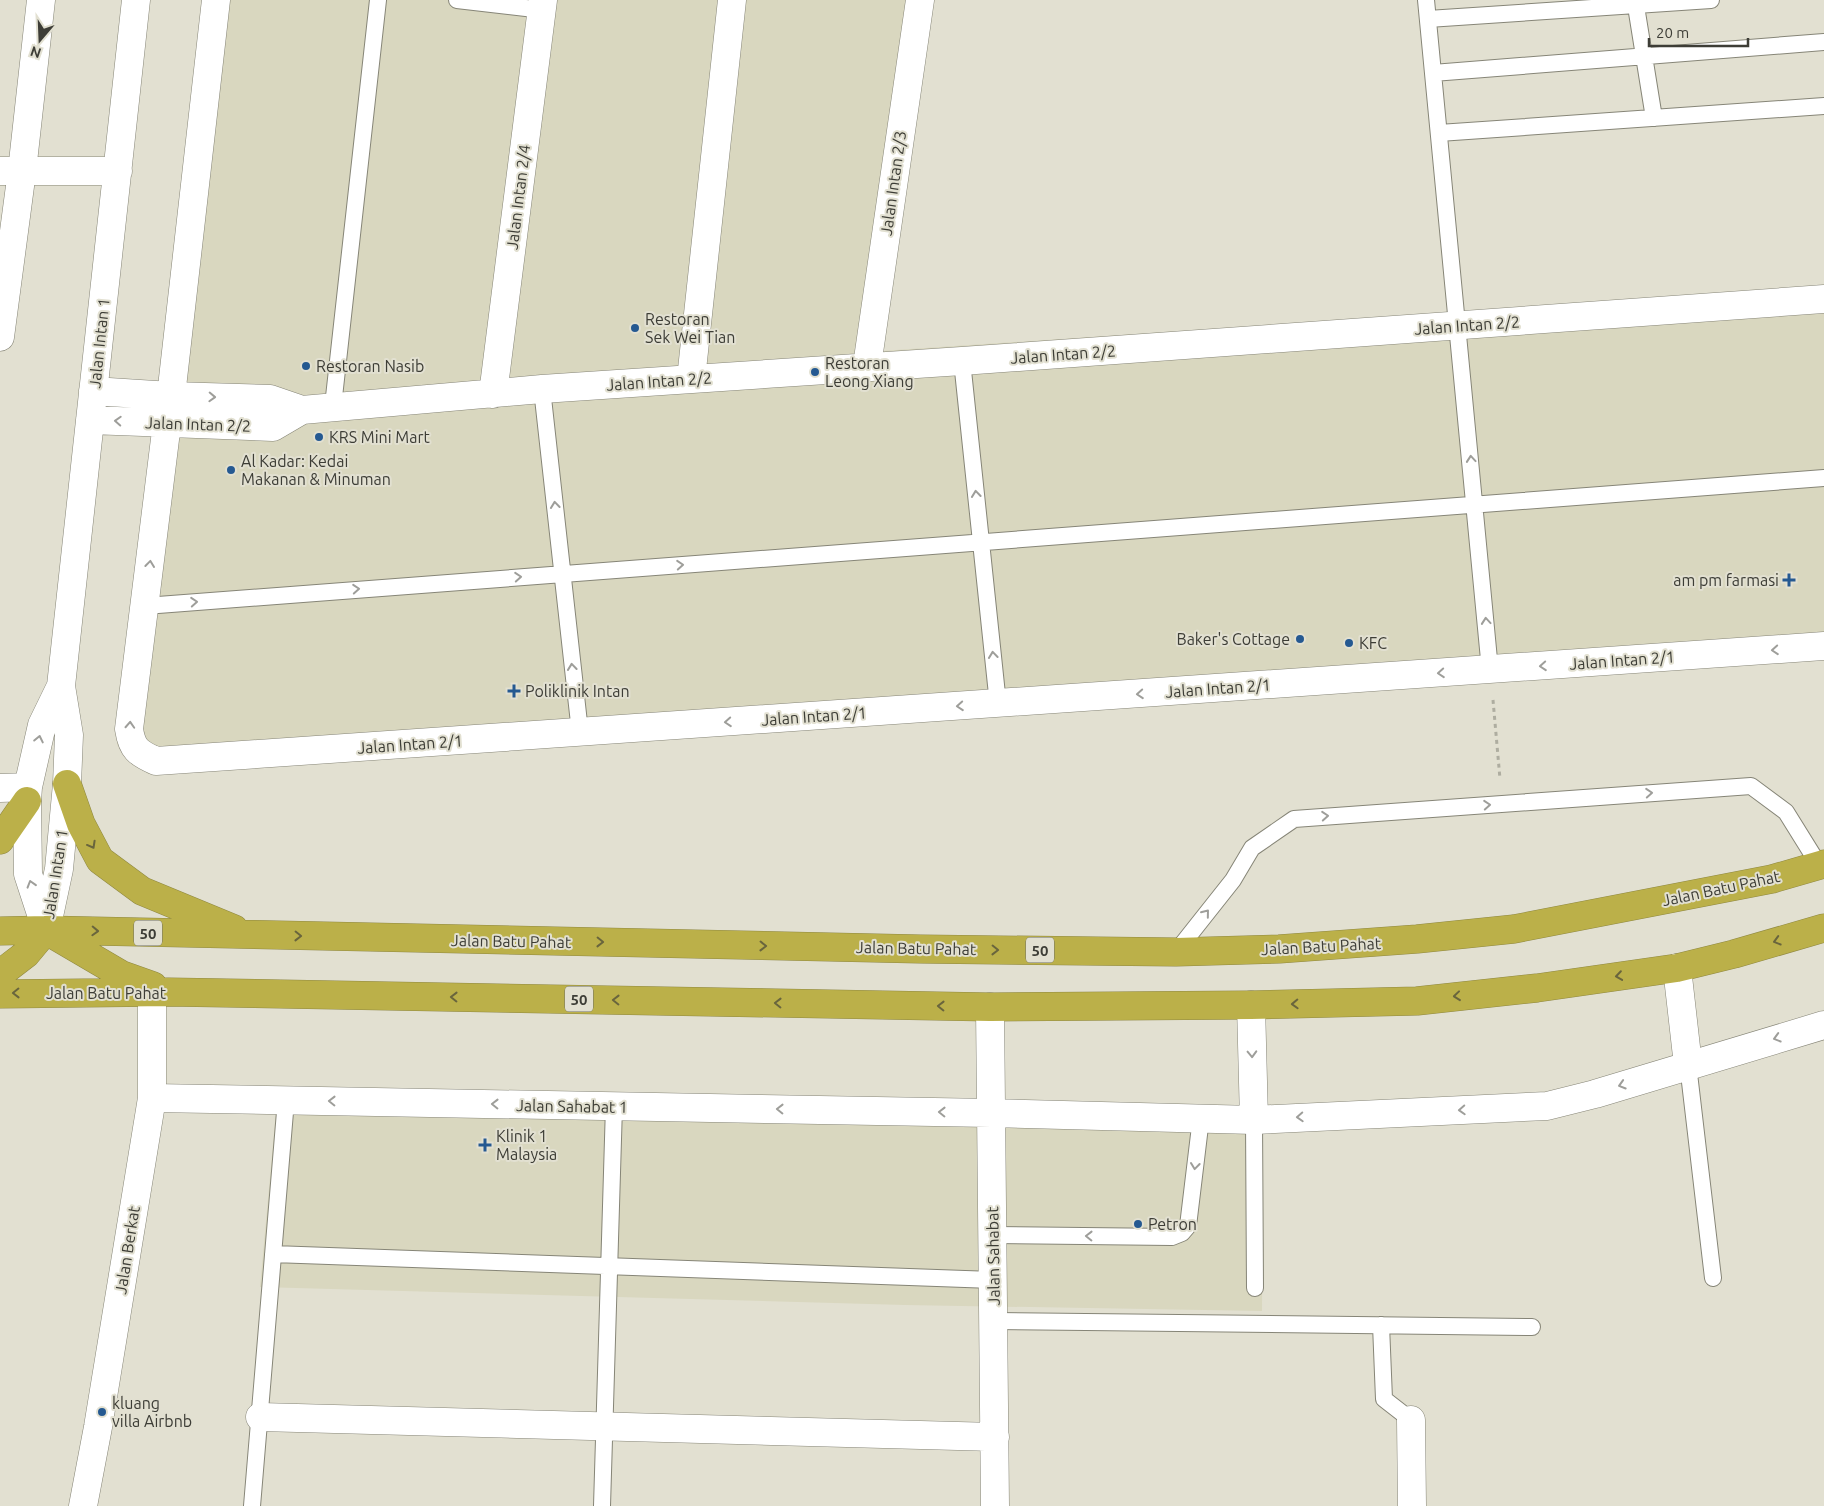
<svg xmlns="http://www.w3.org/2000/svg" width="1824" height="1506" font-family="Ubuntu,sans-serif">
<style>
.built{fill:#d9d7bf}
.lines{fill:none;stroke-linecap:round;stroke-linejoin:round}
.lane-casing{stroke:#868577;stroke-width:18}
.street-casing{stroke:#868577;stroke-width:29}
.highway-casing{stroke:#8f8842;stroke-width:29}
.path{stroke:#aeada0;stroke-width:3;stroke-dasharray:4 4;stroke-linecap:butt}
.lane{stroke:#fff;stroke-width:16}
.street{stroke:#fff;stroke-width:28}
.highway{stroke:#bbb049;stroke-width:28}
.oneway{stroke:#9e9e9a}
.oneway2{stroke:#69653d}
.poi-dot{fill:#255991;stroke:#e2e0d1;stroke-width:2}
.labels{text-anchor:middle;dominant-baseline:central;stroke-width:4;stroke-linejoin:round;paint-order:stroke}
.shield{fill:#e2e0d1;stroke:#6e6e64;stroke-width:1}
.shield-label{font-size:15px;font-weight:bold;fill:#3d3d36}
.street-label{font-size:16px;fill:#3d3d36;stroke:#e2e0d1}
.poi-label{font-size:16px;fill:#3d3d36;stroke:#e2e0d1;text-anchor:start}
</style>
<rect width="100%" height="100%" fill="#e2e0d1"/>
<!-- built -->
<path class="built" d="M202,0H932L881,351L1824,288V659L148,774L117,745Z
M276,1111L1263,1133L1262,1311L905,1305L260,1287Z"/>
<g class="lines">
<defs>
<path id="lane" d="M457,0L543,10
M1426,0L1490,670
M1635,0L1654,118
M1428,19L1711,0
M1433,73L1824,42
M1439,133L1824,106
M962,361L998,704
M542,389L580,732
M333,406L378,0
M145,606L1824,478
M1176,952L1233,880L1252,848L1294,819L1751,786L1786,812L1819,865
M1688,1065L1713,1278
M1254,1120L1255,1288
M992,1235L1172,1237L1182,1233L1188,1226L1201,1118
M273,1254L993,1280
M994,1321L1532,1327
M1381,1325L1384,1399L1411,1420
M252,1506L286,1100
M602,1506L614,1106"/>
<path id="street" d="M0,171H118
M0,337L22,171L41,0
M867,366L920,0
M691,379L732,0
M93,391L171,396L270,399L302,410
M493,394L543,0
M171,396L216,0
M90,420L273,427L302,410L542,389L962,361L1824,299
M167,423L129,729C132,749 138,753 156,761L1824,646
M0,788L28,787
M46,929L28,874L27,801L28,787L42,725L61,686
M46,930L59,869L67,784L69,735L61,686L136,0
M1677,968L1688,1065
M1251,1005L1254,1120
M990,1007L995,1506
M152,1098L991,1113L1254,1120L1547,1106L1595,1094L1824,1025
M260,1417L995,1437
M1411,1420L1412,1506
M83,1506L98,1427L152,1098V992"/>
<path id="highway" d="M67,784L81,824L100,860L142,891L234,929
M0,840L27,801
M0,931L46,930L920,949L1176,952L1279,949L1417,939L1514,929L1772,879L1824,864
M47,931L122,975L153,986
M0,974L26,954L46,930
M0,994L168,992L990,1007L1251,1005L1417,1001L1537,988L1677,968L1734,954L1824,928"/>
</defs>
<!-- lane casing -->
<use href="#lane" class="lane-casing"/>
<!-- street casing -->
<use href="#street" class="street-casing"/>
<!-- highway casing -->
<use href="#highway" class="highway-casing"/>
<!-- path -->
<path class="path" d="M1493,700L1500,779"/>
<!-- lane -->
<use href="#lane" class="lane"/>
<!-- street -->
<use href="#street" class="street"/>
<!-- highway -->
<use href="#highway" class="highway"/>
</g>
<!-- one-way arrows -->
<defs><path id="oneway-chevron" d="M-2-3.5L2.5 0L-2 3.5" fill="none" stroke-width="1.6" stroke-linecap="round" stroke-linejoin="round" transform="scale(1.25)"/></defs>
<g class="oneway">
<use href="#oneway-chevron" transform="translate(212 397) rotate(2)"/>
<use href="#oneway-chevron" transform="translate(118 421) rotate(-177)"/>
<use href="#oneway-chevron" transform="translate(1471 459) rotate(-95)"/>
<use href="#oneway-chevron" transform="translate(976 494) rotate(-96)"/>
<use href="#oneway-chevron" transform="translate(555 505) rotate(-96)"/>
<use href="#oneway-chevron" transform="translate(150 564) rotate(-83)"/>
<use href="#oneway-chevron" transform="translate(680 565) rotate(-4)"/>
<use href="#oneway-chevron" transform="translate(518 577) rotate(-4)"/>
<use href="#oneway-chevron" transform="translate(356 589) rotate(-4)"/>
<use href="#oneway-chevron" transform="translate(194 602) rotate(-4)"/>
<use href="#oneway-chevron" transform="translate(1486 621) rotate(-95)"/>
<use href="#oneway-chevron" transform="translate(1775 650) rotate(176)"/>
<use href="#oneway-chevron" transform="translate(993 655) rotate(-96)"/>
<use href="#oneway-chevron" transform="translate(1543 666) rotate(176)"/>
<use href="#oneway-chevron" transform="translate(572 667) rotate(-96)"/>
<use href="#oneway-chevron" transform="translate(1441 673) rotate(176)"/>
<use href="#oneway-chevron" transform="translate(1140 694) rotate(176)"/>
<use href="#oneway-chevron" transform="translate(960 706) rotate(176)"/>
<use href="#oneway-chevron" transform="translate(728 722) rotate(176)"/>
<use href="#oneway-chevron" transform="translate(130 725) rotate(-87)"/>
<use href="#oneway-chevron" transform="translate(39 739) rotate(-78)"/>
<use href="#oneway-chevron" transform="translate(1649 793) rotate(-4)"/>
<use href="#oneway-chevron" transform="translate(1487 805) rotate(-4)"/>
<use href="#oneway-chevron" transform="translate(1325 816) rotate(-4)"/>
<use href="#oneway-chevron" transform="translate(31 884) rotate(-107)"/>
<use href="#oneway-chevron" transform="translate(1206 913) rotate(-51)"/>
<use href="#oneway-chevron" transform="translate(1777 1038) rotate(164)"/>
<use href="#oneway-chevron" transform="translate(1252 1054) rotate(88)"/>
<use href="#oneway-chevron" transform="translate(1622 1085) rotate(163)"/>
<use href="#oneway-chevron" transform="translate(332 1101) rotate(-179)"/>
<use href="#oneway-chevron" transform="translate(495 1104) rotate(-179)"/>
<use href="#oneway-chevron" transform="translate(780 1109) rotate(-179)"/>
<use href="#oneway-chevron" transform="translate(1462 1110) rotate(177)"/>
<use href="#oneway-chevron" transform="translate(942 1112) rotate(-179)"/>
<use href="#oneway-chevron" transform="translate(1300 1117) rotate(177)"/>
<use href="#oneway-chevron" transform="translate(1195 1166) rotate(97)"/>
<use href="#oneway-chevron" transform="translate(1089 1236) rotate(-179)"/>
</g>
<g class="oneway2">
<use href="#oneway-chevron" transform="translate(92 845) rotate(61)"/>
<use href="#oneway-chevron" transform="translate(95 931) rotate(2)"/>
<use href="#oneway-chevron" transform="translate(298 936) rotate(1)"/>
<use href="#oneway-chevron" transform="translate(1777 941) rotate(164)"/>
<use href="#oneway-chevron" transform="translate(600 942) rotate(1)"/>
<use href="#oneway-chevron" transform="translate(763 946) rotate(1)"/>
<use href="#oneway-chevron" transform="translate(995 950) rotate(1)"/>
<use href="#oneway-chevron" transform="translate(1619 976) rotate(172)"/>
<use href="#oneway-chevron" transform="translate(16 993) rotate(179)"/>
<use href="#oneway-chevron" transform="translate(1457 996) rotate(174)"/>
<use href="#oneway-chevron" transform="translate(454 997) rotate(-179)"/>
<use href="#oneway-chevron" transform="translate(616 1000) rotate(-179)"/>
<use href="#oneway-chevron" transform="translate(778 1003) rotate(-179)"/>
<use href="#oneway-chevron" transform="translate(1295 1004) rotate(178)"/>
<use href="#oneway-chevron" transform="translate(941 1006) rotate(-179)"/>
</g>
<!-- markers -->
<g class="poi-dot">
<circle cx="635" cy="328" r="5"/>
<circle cx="306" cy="366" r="5"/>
<circle cx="815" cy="372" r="5"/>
<circle cx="319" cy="437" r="5"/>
<circle cx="231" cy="470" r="5"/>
<path d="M1786.5 572.5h5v5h5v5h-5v5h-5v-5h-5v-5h5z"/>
<circle cx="1300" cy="639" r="5"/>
<circle cx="1349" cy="643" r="5"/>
<path d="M511.5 683.5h5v5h5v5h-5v5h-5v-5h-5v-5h5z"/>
<path d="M482.5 1137.5h5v5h5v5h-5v5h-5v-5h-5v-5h5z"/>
<circle cx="1138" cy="1224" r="5"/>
<circle cx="102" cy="1412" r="5"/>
</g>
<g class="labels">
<!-- shield labels -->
<g class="shield">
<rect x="134" y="920.5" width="28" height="25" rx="4"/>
<rect x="1026" y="937.5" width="28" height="25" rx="4"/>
<rect x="565" y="986.5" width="28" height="25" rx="4"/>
</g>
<g class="shield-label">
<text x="148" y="933">50</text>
<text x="1040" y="950">50</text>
<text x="579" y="999">50</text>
</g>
<!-- street labels -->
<g class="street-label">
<text transform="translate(893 183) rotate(-82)">Jalan Intan 2/3</text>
<text transform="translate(518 197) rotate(-83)">Jalan Intan 2/4</text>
<text transform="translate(1467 325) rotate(-4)">Jalan Intan 2/2</text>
<text transform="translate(99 343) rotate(-84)">Jalan Intan 1</text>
<text transform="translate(1063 354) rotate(-4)">Jalan Intan 2/2</text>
<text transform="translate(659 381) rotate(-4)">Jalan Intan 2/2</text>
<text transform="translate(198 424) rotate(2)">Jalan Intan 2/2</text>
<text transform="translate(1622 660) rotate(-4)">Jalan Intan 2/1</text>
<text transform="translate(1218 688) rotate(-4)">Jalan Intan 2/1</text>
<text transform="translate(814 716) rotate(-4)">Jalan Intan 2/1</text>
<text transform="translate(410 744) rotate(-4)">Jalan Intan 2/1</text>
<text transform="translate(55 874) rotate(-81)">Jalan Intan 1</text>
<text transform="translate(1721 888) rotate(-12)">Jalan Batu Pahat</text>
<text transform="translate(511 941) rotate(1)">Jalan Batu Pahat</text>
<text transform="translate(1321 946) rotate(-3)">Jalan Batu Pahat</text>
<text transform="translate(916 948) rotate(1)">Jalan Batu Pahat</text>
<text x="106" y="993">Jalan Batu Pahat</text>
<text transform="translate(572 1106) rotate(1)">Jalan Sahabat 1</text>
<text transform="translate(127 1250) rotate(-81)">Jalan Berkat</text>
<text transform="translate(993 1256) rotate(-91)">Jalan Sahabat</text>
</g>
<!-- poi labels -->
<g class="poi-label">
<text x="645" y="319">Restoran<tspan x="645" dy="18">Sek Wei Tian</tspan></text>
<text x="825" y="363">Restoran<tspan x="825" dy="18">Leong Xiang</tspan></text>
<text x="316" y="366">Restoran Nasib</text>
<text x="329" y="437">KRS Mini Mart</text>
<text x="241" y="461">Al Kadar: Kedai<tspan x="241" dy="18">Makanan &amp; Minuman</tspan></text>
<text x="1779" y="580" text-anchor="end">am pm farmasi</text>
<text x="1290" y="639" text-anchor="end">Baker's Cottage</text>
<text x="1359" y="643">KFC</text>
<text x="525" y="691">Poliklinik Intan</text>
<text x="496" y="1136">Klinik 1<tspan x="496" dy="18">Malaysia</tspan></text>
<text x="1148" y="1224">Petron</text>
<text x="112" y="1403">kluang<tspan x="112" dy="18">villa Airbnb</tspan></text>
</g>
</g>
<!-- north arrow -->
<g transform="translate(40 40) rotate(199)" stroke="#e2e0d1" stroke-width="4" paint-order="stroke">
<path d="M0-4L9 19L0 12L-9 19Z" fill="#3d3d36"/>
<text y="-8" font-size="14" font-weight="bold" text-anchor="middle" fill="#3d3d36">N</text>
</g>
<!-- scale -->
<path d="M1649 38v8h99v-8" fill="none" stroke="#3d3d36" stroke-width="2.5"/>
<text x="1656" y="38" font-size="15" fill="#3d3d36" stroke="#e2e0d1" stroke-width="4" paint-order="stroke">20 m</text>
</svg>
